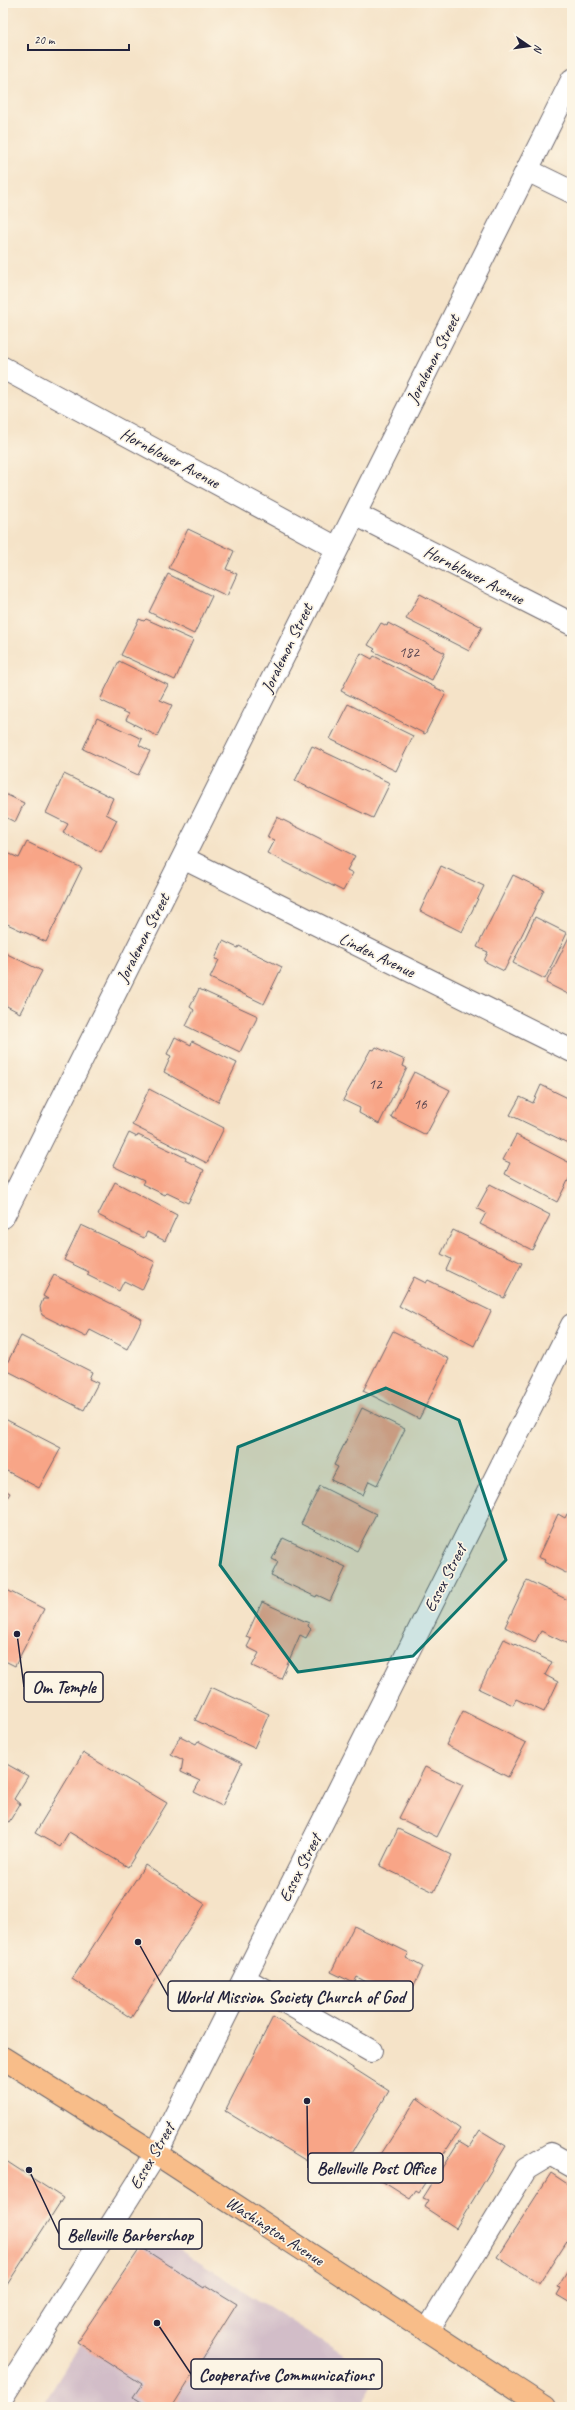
<svg xmlns="http://www.w3.org/2000/svg" width="575" height="2410" font-family="Caveat,sans-serif">
<style>
.industrial{fill:#d2bdc8}
.building{fill:#f8a587}
.lines{fill:none;stroke-linecap:round;stroke-linejoin:round}
.minor-casing{stroke:#6c666c;stroke-width:24}
.major-casing{stroke:#6c666c;stroke-width:24}
.minor{stroke:#fff;stroke-width:22}
.major{stroke:#f8bd89;stroke-width:22}
.marked{fill:#0f766e;fill-opacity:0.2;stroke:#0f766e;stroke-width:3;stroke-linejoin:round}
.labels{text-anchor:middle;dominant-baseline:central;stroke-width:3.5;stroke-linejoin:round;paint-order:stroke}
.number-label{font-size:15px;fill:#58434e}
.street-label{font-size:17px;fill:#22223b;stroke:#fcf5e5}
.leader{fill:none;stroke:#22223b;stroke-width:1.5}
.callout-dot{fill:#22223b;stroke:#fcf5e5;stroke-width:1.5}
.callout{fill:#fcf5e5;stroke:#22223b;stroke-width:1.5}
.callout-label{font-size:18px;text-anchor:middle;font-weight:bold;fill:#22223b}
</style>
<rect width="100%" height="100%" fill="#fcf5e5"/>
<filter id="ink" filterUnits="userSpaceOnUse"><feTurbulence type="fractalNoise" baseFrequency=".025" numOctaves="2"/><feDisplacementMap in="SourceGraphic" scale="8" xChannelSelector="R" yChannelSelector="G"/><feConvolveMatrix kernelMatrix="1 2 1 2 8 2 1 2 1" color-interpolation-filters="sRGB"/></filter>
<filter id="wash" filterUnits="userSpaceOnUse"><feTurbulence type="fractalNoise" baseFrequency=".012" numOctaves="4" result="noise"/><feDisplacementMap in="SourceGraphic" scale="16" xChannelSelector="R" yChannelSelector="G"/><feGaussianBlur stdDeviation="0.9" result="paint"/><feColorMatrix in="noise" values="0 0 0 0 0 0 0 0 0 0 0 0 0 0 0 0 0 1.4 0 .05"/><feComposite in="paint" operator="in"/></filter>
<g filter="url(#wash)">
<rect width="100%" height="100%" fill="#f5e3c8"/>
<!-- industrial -->
<path class="industrial" d="M150,2231L378,2377L360,2407H56L46,2400Z"/>
<g id="blocks">
<!-- building -->
<path class="building" d="M188,529L234,551L226,569L237,574L227,596L169,568Z
M168,574L212,596L194,634L149,612Z
M420,594L482,627L469,651L406,619Z
M139,619L144,621L146,619L193,640L175,680L121,655Z
M381,623L387,626L388,623L445,653L432,680L373,651L375,649L368,645Z
M361,653L372,659L374,656L446,693L425,734L341,691Z
M119,661L168,685L160,700L172,705L157,736L126,720L129,714L100,700Z
M348,704L413,736L396,771L330,739Z
M97,718L142,739L139,745L150,751L138,775L83,749Z
M312,746L390,783L373,818L295,781Z
M64,774L113,798L106,814L117,820L101,852L63,833L68,824L46,813Z
M3,793L24,803L15,822L3,816Z
M277,817L355,856L347,870L353,873L343,891L267,853L274,840L267,837Z
M27,842L82,868L46,942L3,922V851L19,858Z
M441,866L484,886L462,932L420,911Z
M513,875L544,890L504,971L484,961L488,952L477,947Z
M535,917L567,933L545,979L513,963Z
M572,931V996L546,983Z
M223,941L238,948L239,946L282,967L264,1004L210,978L219,960L215,959Z
M3,952L42,971L20,1013L3,1004Z
M199,989L258,1016L240,1052L186,1026L194,1010L190,1007Z
M175,1037L191,1045L192,1041L237,1063L218,1102L164,1072L171,1056L167,1054Z
M376,1047L405,1060L403,1066L407,1068L379,1124L359,1113L360,1108L343,1100L371,1049L374,1050Z
M414,1072L450,1090L426,1135L391,1117Z
M541,1085L572,1100V1145L510,1115L520,1097L533,1103Z
M149,1089L224,1128L207,1163L132,1125Z
M129,1133L137,1137L138,1135L186,1158L185,1160L204,1170L188,1203L167,1193L165,1195L142,1184L144,1181L113,1166Z
M516,1135L572,1164V1173L557,1202L505,1174L510,1163L503,1160Z
M115,1182L177,1215L165,1241L147,1232L144,1238L98,1215Z
M490,1184L550,1215L532,1250L480,1224L486,1213L477,1208Z
M81,1225L137,1251L136,1252L155,1262L142,1290L124,1281L119,1291L87,1275L89,1272L64,1260Z
M453,1230L522,1263L504,1298L446,1270L451,1259L441,1254Z
M54,1275L142,1319L127,1349L90,1330L86,1337L42,1315L40,1307L43,1299H48L43,1296Z
M414,1277L426,1283L428,1280L491,1311L474,1346L399,1306Z
M393,1331L449,1359L419,1419L363,1391Z
M21,1336L92,1372L89,1379L98,1383L84,1410L4,1369Z
M362,1408L405,1429L377,1485L369,1481L363,1495L331,1480L338,1467L334,1465Z
M3,1418L61,1448L39,1488L3,1469Z
M320,1486L376,1514L357,1551L301,1524Z
M3,1489L10,1493L3,1506Z
M558,1514L565,1518L567,1514L572,1517V1576L544,1562L545,1560L538,1557Z
M283,1538L346,1567L330,1601L317,1595L316,1597L271,1576L278,1562L272,1559Z
M527,1580L572,1602V1646L541,1631L535,1642L505,1627Z
M3,1588L44,1609L15,1666L3,1660Z
M262,1602L309,1623L308,1626L311,1629L306,1638L300,1635L281,1679L252,1666L259,1653L247,1647L251,1639L246,1637Z
M504,1639L552,1662L545,1675L558,1682L544,1712L516,1699L513,1705L479,1689Z
M211,1687L269,1714L254,1748L195,1720Z
M463,1711L526,1743L508,1777L446,1745Z
M180,1736L196,1744L198,1741L242,1763L222,1806L194,1792L200,1781L181,1772L183,1760L171,1754Z
M83,1753L167,1803L128,1867L69,1832L60,1847L35,1833Z
M3,1762L28,1776L14,1799L20,1804L9,1822L3,1819Z
M425,1767L463,1785L437,1837L399,1818Z
M398,1829L452,1855L434,1892L380,1866Z
M145,1865L205,1904L131,2018L72,1979Z
M354,1926L409,1953L406,1958L423,1967L410,1993L392,1984L387,1993L357,1977L354,1983L331,1972Z
M273,2017L389,2091L336,2179L225,2111Z
M417,2098L460,2129L419,2192L416,2190L410,2199L369,2173Z
M480,2130L506,2146L456,2228L424,2207L428,2200L423,2198L459,2141L469,2147Z
M3,2159L63,2198L3,2291Z
M551,2173L572,2187V2233L539,2284L497,2257Z
M141,2247L204,2288L206,2285L237,2304L172,2407H150L133,2397L142,2384L77,2342Z
M572,2264V2304L557,2295L561,2288L558,2287Z"/>
</g>
</g>
<g filter="url(#ink)">
<use href="#blocks" fill-opacity="0" stroke="#6c666c" stroke-width="1"/>
<g class="lines">
<defs>
<path id="minor" d="M527,170L572,192
M3,368L337,548
M355,514L572,624
M183,858L572,1051
M3,1217L572,80
M245,1979L371,2051
M427,2331L526,2169L551,2154L572,2166
M3,2396L156,2154L572,1325"/>
<path id="major" d="M3,2058L169,2162L544,2407"/>
</defs>
<!-- minor casing -->
<use href="#minor" class="minor-casing"/>
<!-- major casing -->
<use href="#major" class="major-casing"/>
<!-- minor -->
<use href="#minor" class="minor"/>
<!-- major -->
<use href="#major" class="major"/>
</g>
</g>
<!-- marked area -->
<path class="marked" d="M386,1388L459,1420L506,1560L413,1656L298,1672L220,1565L238,1447Z"/>
<g class="labels">
<!-- number labels -->
<g class="number-label">
<text x="409" y="652">182</text>
<text x="375" y="1084">12</text>
<text x="420" y="1104">16</text>
</g>
<!-- street labels -->
<g class="street-label">
<text transform="translate(433 359) rotate(-63)">Joralemon Street</text>
<text transform="translate(170 458) rotate(28)">Hornblower Avenue</text>
<text transform="translate(474 575) rotate(27)">Hornblower Avenue</text>
<text transform="translate(287 648) rotate(-64)">Joralemon Street</text>
<text transform="translate(143 938) rotate(-63)">Joralemon Street</text>
<text transform="translate(377 955) rotate(26)">Linden Avenue</text>
<text transform="translate(445 1578) rotate(-63)">Essex Street</text>
<text transform="translate(300 1868) rotate(-63)">Essex Street</text>
<text transform="translate(152 2156) rotate(-60)">Essex Street</text>
<text transform="translate(275 2231) rotate(33)">Washington Avenue</text>
</g>
</g>
<!-- callouts -->
<path class="leader" d="M17 1634L24 1687M138 1942L168 1996M307 2101L308 2168M29 2170L59 2234M157 2323L191 2374"/>
<g class="callout-dot">
<circle cx="17" cy="1634" r="4"/>
<circle cx="138" cy="1942" r="4"/>
<circle cx="307" cy="2101" r="4"/>
<circle cx="29" cy="2170" r="4"/>
<circle cx="157" cy="2323" r="4"/>
</g>
<g class="callout">
<rect x="24" y="1672" width="79" height="30" rx="4"/>
<rect x="168" y="1981" width="245" height="30" rx="4"/>
<rect x="308" y="2153" width="135" height="30" rx="4"/>
<rect x="59" y="2219" width="143" height="30" rx="4"/>
<rect x="191" y="2359" width="191" height="30" rx="4"/>
</g>
<g class="callout-label">
<text x="64" y="1693">Om Temple</text>
<text x="290" y="2003">World Mission Society Church of God</text>
<text x="376" y="2174">Belleville Post Office</text>
<text x="130" y="2241">Belleville Barbershop</text>
<text x="286" y="2381">Cooperative Communications</text>
</g>
<!-- margin -->
<rect width="575" height="2410" fill="none" stroke="#fcf5e5" stroke-width="16"/>
<!-- north arrow -->
<g transform="translate(529 46) rotate(103)" stroke="#fcf5e5" stroke-width="3" paint-order="stroke">
<path d="M0-3L7 15L0 10L-7 15Z" fill="#22223b"/>
<text y="-6" font-size="11" font-weight="bold" text-anchor="middle" fill="#22223b">N</text>
</g>
<!-- scale -->
<path d="M28 44v6h101v-6" fill="none" stroke="#22223b" stroke-width="2"/>
<text x="34" y="44" font-size="12" fill="#22223b" stroke="#fcf5e5" stroke-width="3" paint-order="stroke">20 m</text>
</svg>
